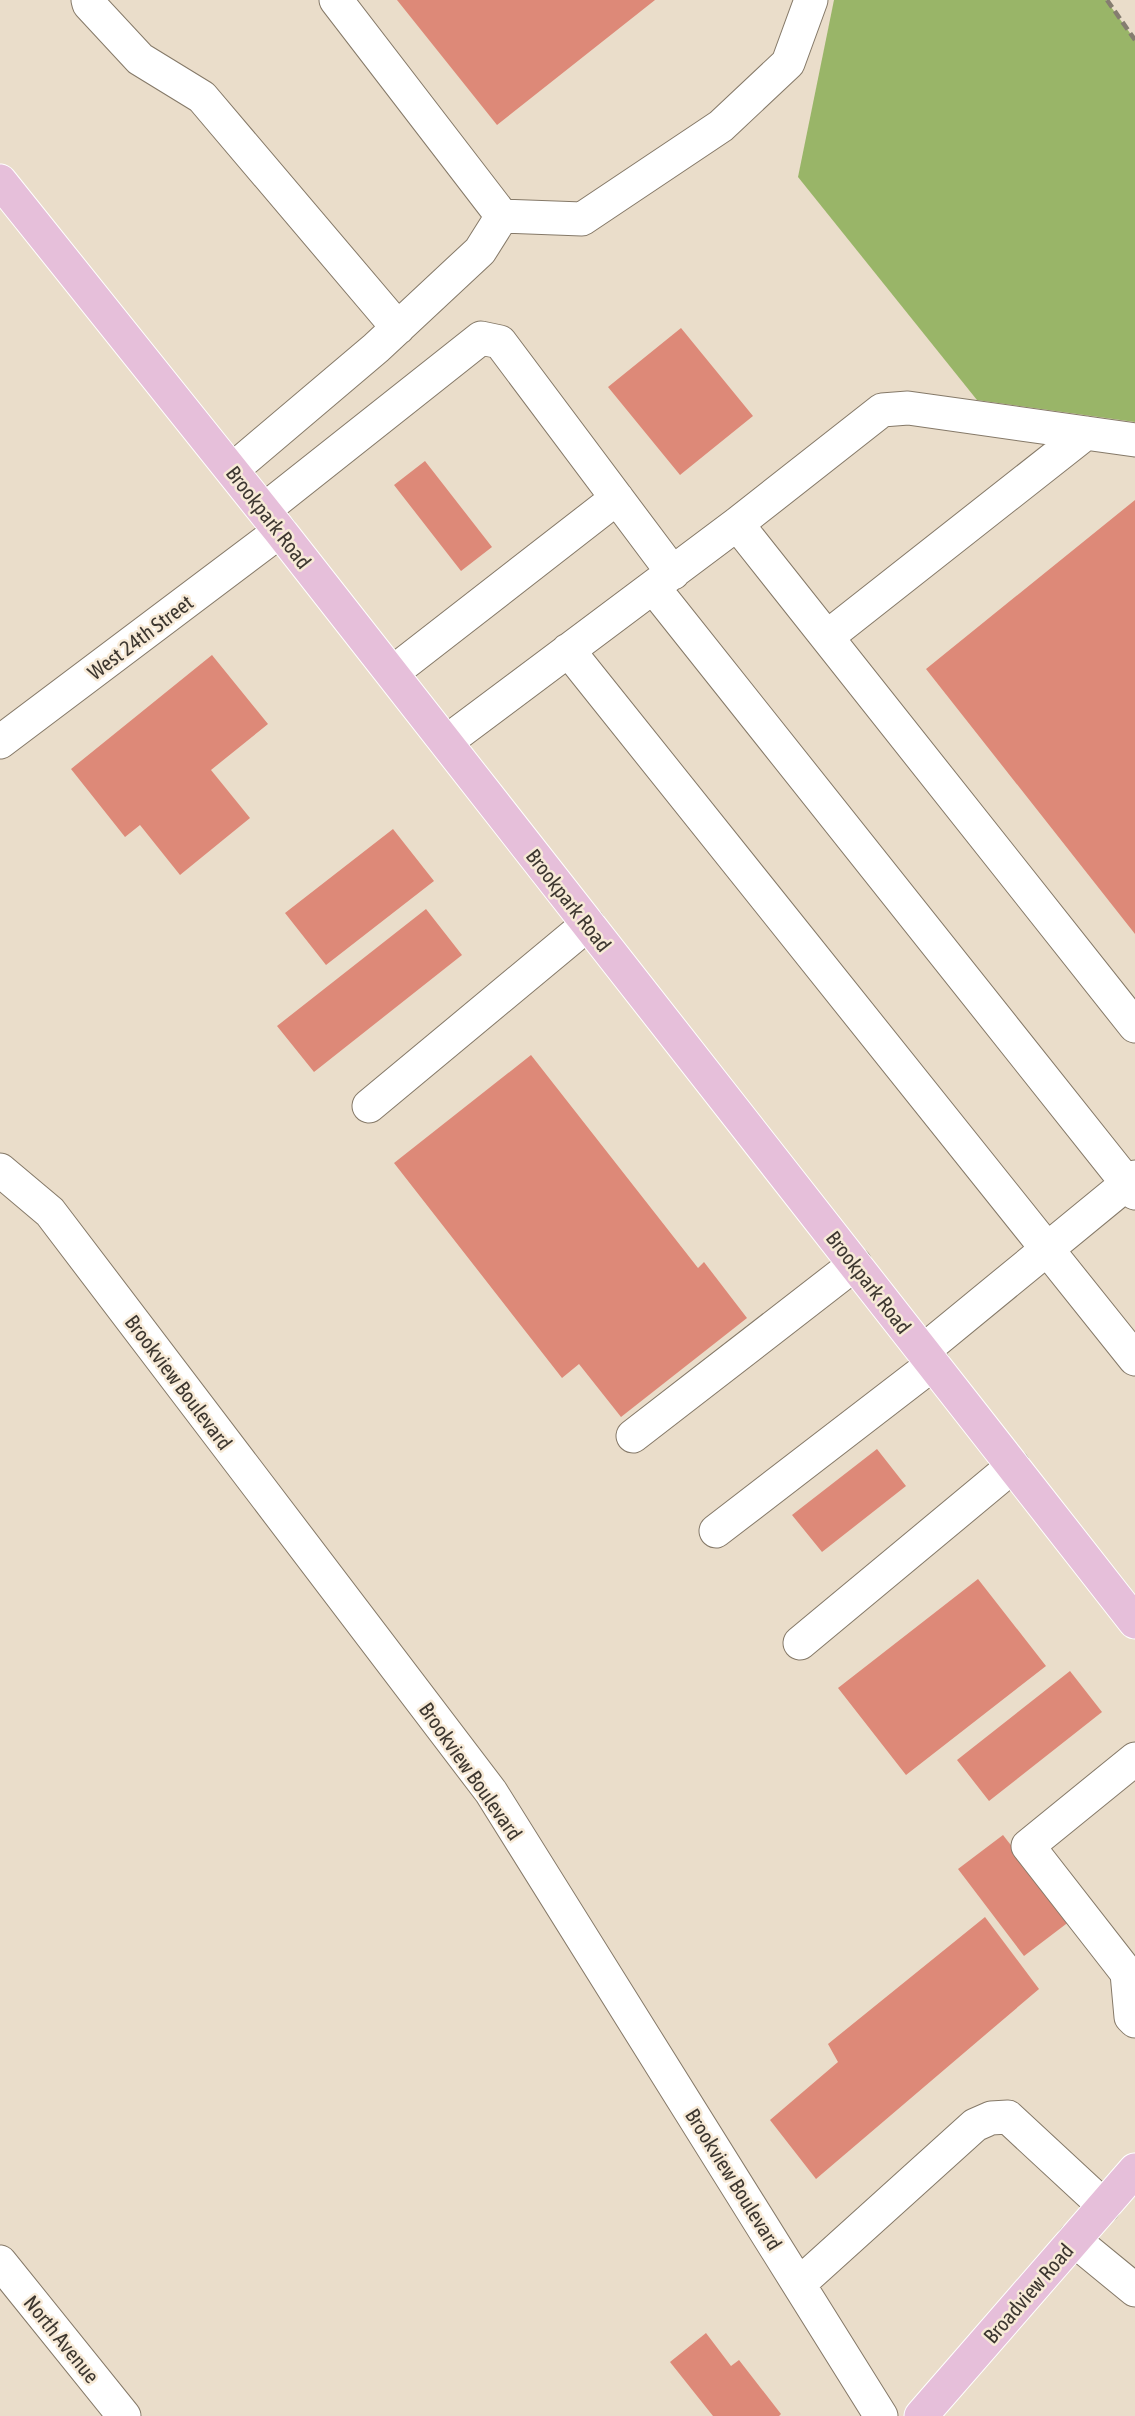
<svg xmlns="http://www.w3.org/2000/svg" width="1135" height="2416" font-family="'Asap Condensed',sans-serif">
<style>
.forest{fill:#99b568}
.building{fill:#dd8978}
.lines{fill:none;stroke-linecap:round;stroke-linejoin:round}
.minor-casing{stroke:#857968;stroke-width:35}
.major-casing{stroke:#fff;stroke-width:35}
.minor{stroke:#fff;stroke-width:33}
.major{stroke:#e6bfda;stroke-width:33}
.rail{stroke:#857d70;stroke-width:4.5;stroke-dasharray:9 4.5;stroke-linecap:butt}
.labels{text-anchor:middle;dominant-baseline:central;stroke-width:5;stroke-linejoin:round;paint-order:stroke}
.street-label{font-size:21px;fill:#3d3730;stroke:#f7ead7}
</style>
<rect width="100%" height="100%" fill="#eaddca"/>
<!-- forest -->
<path class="forest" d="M834,0H1106L1135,40V422L977,400L798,177Z"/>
<!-- building -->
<path class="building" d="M397,0H655L497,125Z
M681,328L753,416L680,475L608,387Z
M425,461L492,547L461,571L394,485Z
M1135,500V934L926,669Z
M212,655L268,724L211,770L250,818L180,875L140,825L125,837L71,769Z
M393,829L434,881L326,965L285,913Z
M426,909L462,955L314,1072L277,1026Z
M531,1055L698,1268L704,1262L747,1318L621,1417L579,1364L562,1378L394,1163Z
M877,1449L906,1486L822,1552L792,1515Z
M978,1579L1046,1666L906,1775L838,1688Z
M1070,1671L1102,1712L989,1801L957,1760Z
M1003,1835L1070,1921L1024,1956L958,1869Z
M985,1917L1039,1989L816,2179L770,2120L838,2062L828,2044Z
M706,2333L731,2366L739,2360L781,2414L779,2416H713L670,2362Z"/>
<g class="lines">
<defs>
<path id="minor" d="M88,0L89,4L140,59L202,97L398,328
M502,216L582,219L721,126L788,63L811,0
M232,470L376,348L480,251L502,216L336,0
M264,510L481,338L500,342L673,573
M737,524L1135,1026
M653,587L1135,1193
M827,637L1086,433
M568,650L1135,1359
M392,673L617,498
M0,742L280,531
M446,742L737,524L882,410L908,408L1135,440
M369,1106L588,924
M0,1170L50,1212L491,1792L881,2416
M923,1351L1135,1177
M633,1436L855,1264
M716,1531L933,1364
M800,1643L1013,1466
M1135,1759L1028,1846L1127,1973L1131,2017L1135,2021
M1074,2240L1135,2290
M0,2262L124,2416
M799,2284L975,2125L991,2118L1008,2117L1104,2206"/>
<path id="major" d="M0,181L280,531L1135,1622
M921,2416L1135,2170"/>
</defs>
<!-- minor casing -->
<use href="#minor" class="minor-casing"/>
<!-- major casing -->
<use href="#major" class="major-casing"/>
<!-- minor -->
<use href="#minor" class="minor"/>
<!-- major -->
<use href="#major" class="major"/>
<!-- rail -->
<path class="rail" d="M1107,0L1135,40"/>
</g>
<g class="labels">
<!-- street labels -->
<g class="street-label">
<text transform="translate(269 517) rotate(52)">Brookpark Road</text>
<text transform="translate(140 637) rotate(-37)">West 24th Street</text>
<text transform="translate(569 900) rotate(52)">Brookpark Road</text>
<text transform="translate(869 1282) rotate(52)">Brookpark Road</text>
<text transform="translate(179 1382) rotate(53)">Brookview Boulevard</text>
<text transform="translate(471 1771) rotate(55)">Brookview Boulevard</text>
<text transform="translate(734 2179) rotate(58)">Brookview Boulevard</text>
<text transform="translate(1028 2293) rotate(-49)">Broadview Road</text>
<text transform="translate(62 2339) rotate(51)">North Avenue</text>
</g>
</g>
</svg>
